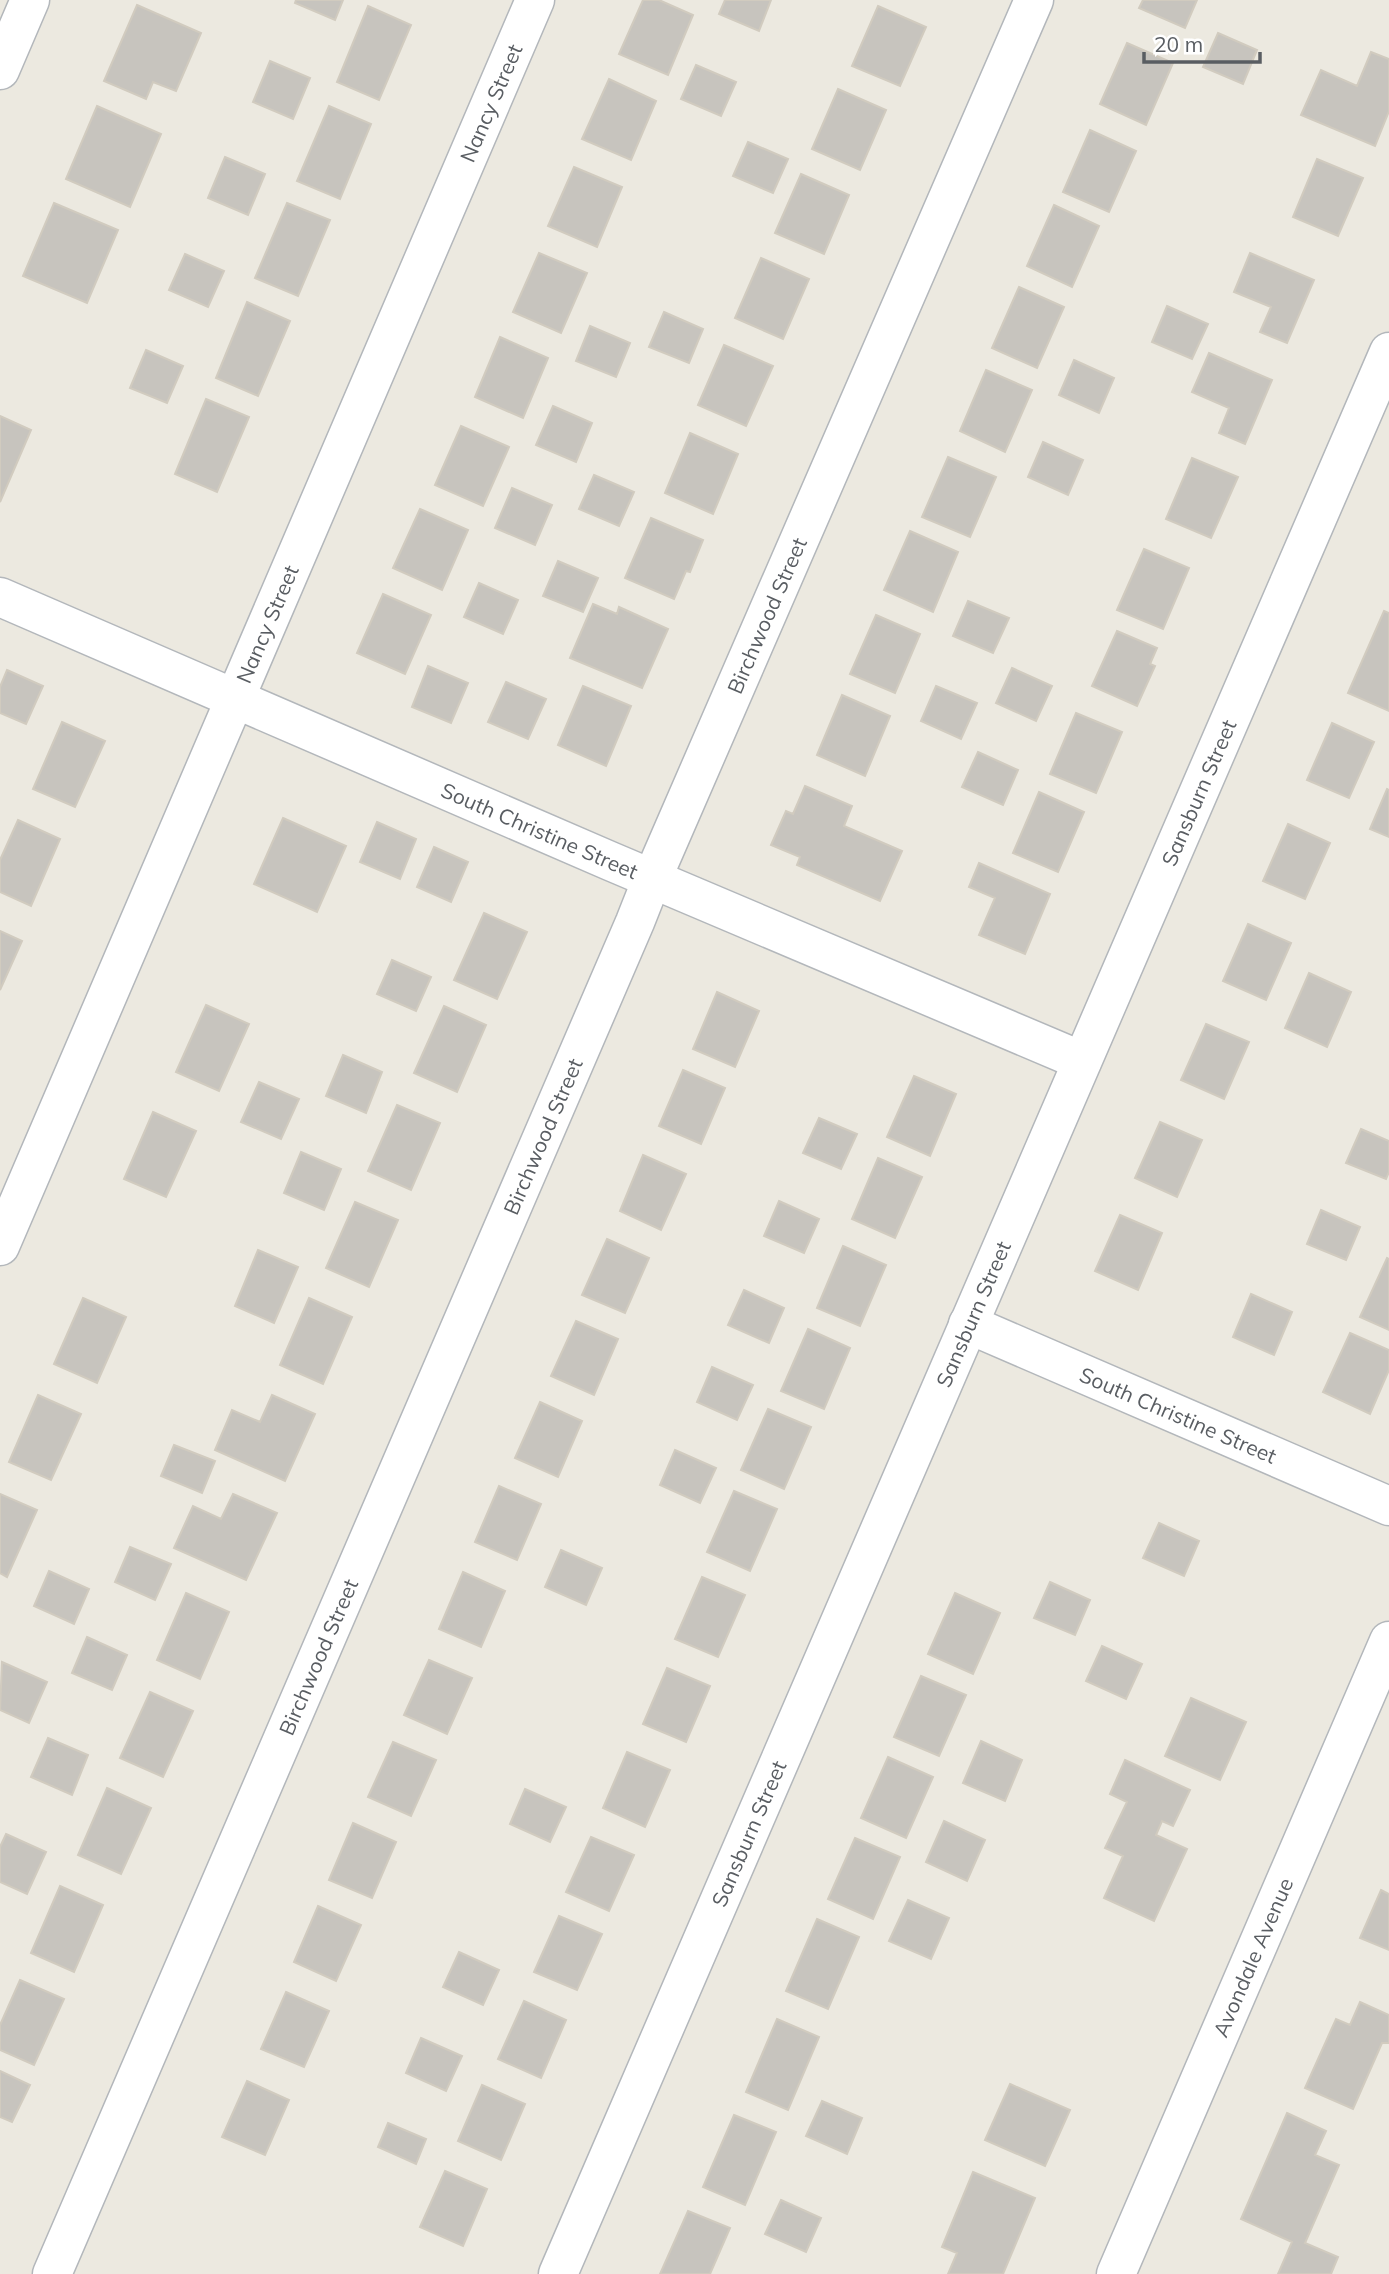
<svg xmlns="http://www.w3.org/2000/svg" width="1389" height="2274" font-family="Mulish,sans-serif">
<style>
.building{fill:#c7c4be;stroke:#d1cbbf;stroke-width:2}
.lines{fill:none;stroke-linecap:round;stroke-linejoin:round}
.minor-casing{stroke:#b3b7bb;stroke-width:41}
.minor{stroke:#fff;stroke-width:38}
.labels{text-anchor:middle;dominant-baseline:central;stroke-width:5;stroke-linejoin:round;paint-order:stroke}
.street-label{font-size:21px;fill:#595d62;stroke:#fff}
</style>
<rect width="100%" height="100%" fill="#ece9e0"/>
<!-- building -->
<path class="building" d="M296,0H343L335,20L295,3Z
M643,0H659L693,15L668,75L619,54Z
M725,0H771L759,31L719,14Z
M1143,0H1197L1185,28L1139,8Z
M137,5L201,33L176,91L153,82L146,99L104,81Z
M368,6L411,25L379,100L337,82Z
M878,6L926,27L900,86L852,66Z
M1218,33L1257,50L1243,84L1203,67Z
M1127,43L1173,63L1146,125L1100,104Z
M1371,52L1389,59V111L1375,146L1301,115L1321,70L1357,86Z
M270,61L310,78L293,119L253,102Z
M696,65L736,82L721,116L681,99Z
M609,79L656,101L631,160L582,139Z
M838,89L886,110L860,170L812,149Z
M97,106L161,134L130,207L66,179Z
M329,106L371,124L340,199L297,181Z
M1090,130L1136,151L1109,212L1063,192Z
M748,142L788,159L773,193L733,176Z
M225,157L265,174L248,215L208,198Z
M1317,159L1363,178L1338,236L1293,217Z
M574,167L622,187L597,247L548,226Z
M801,174L849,195L824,254L775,233Z
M54,203L118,230L87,303L23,276Z
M287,203L330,220L298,296L255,278Z
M1054,205L1099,226L1072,287L1027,266Z
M539,253L587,273L561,333L513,312Z
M1250,253L1314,280L1287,343L1260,332L1271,307L1234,292Z
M185,254L224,271L208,307L169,290Z
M761,258L809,279L783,339L735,318Z
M1019,287L1064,307L1037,368L992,348Z
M247,302L290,321L258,396L216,378Z
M1167,306L1208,324L1192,359L1152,342Z
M664,312L703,329L689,363L649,347Z
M590,326L630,343L616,377L576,361Z
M500,337L548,358L523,418L475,397Z
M724,345L773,366L746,426L698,405Z
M146,350L183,366L167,403L130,388Z
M1209,353L1272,380L1245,444L1219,433L1229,408L1192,392Z
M1074,360L1114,378L1099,413L1059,395Z
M986,370L1032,390L1005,452L960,431Z
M206,399L249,417L217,492L175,474Z
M553,406L592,423L576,462L536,445Z
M0,416L31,430L0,502Z
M461,426L509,447L483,506L435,485Z
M690,433L738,454L713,514L665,493Z
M1043,442L1083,460L1068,495L1028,477Z
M948,457L996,477L970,537L922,517Z
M1192,458L1238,477L1211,538L1166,519Z
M594,475L634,492L619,526L579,509Z
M512,488L552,505L535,545L495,528Z
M420,509L468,530L442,590L393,568Z
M651,518L703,540L690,572L686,571L674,599L625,578Z
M910,531L958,552L933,612L884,590Z
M1144,549L1189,568L1163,629L1117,610Z
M558,561L598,578L583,612L543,596Z
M479,583L518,600L503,634L464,617Z
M383,594L431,615L405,674L357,653Z
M968,601L1009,618L993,653L953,636Z
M593,604L617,614L619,607L668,629L642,688L570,658Z
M1384,611L1389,613V711L1348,693Z
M876,615L920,634L895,693L850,674Z
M1117,631L1157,648L1150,664L1155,666L1137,706L1092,686Z
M428,666L468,683L451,723L412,707Z
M1012,668L1052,686L1036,721L996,703Z
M7,670L43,686L26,724L0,713V687Z
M506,682L546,699L528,739L488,722Z
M583,686L631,706L606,766L558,745Z
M936,686L977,703L961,739L921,721Z
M842,695L890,716L865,776L817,755Z
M1076,713L1122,732L1096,793L1050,774Z
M62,722L105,741L75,807L33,789Z
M1332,723L1374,742L1349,798L1307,780Z
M978,752L1018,770L1003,805L962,787Z
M805,786L852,806L844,826L902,851L880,901L797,865L800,857L771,845L786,811L793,814Z
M1387,789L1389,790V837L1370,829Z
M1039,792L1084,812L1058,872L1013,853Z
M283,818L346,846L317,912L254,884Z
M18,820L60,839L31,906L0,892V860Z
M377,822L416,839L400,879L360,862Z
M1288,824L1330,843L1305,899L1263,881Z
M434,847L468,862L451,902L417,887Z
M979,863L1050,894L1025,954L979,935L995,898L969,887Z
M484,913L527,932L497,999L454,980Z
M1248,924L1291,943L1266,1000L1223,981Z
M0,931L22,941L0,990Z
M392,960L431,977L416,1011L377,994Z
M1309,973L1351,992L1327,1047L1285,1028Z
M717,992L759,1011L735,1067L693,1049Z
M206,1005L249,1024L219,1091L176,1072Z
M444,1006L486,1025L457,1092L414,1073Z
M1206,1024L1249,1042L1224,1099L1181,1080Z
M343,1055L382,1072L366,1113L326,1096Z
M683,1070L725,1088L701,1144L659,1126Z
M914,1076L956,1094L930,1156L887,1137Z
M259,1082L299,1099L281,1139L241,1122Z
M397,1105L440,1123L411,1190L368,1171Z
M153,1112L196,1131L166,1197L124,1179Z
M819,1118L857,1134L841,1169L803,1153Z
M1160,1122L1202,1140L1177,1197L1135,1178Z
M1361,1129L1389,1141V1172L1386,1179L1346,1163Z
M301,1152L341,1169L324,1210L284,1193Z
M643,1155L686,1174L661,1230L620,1211Z
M878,1158L922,1177L895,1238L852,1219Z
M779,1201L819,1219L804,1253L764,1236Z
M355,1202L398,1220L369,1287L326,1268Z
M1321,1210L1360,1227L1346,1260L1307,1244Z
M1120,1215L1162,1233L1138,1290L1095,1271Z
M607,1239L649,1258L625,1313L582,1295Z
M843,1246L886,1265L860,1326L817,1308Z
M258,1250L298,1267L274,1323L235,1306Z
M1387,1258L1389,1259V1330L1360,1317Z
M744,1290L784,1308L769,1343L728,1325Z
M1251,1294L1292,1312L1274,1355L1233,1337Z
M83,1298L126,1317L97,1383L54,1364Z
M309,1298L352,1317L323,1384L280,1365Z
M576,1321L618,1339L594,1395L551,1376Z
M808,1329L850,1348L824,1409L781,1391Z
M1350,1333L1389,1350V1370L1370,1414L1323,1392Z
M712,1367L753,1385L737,1420L697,1402Z
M38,1395L81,1414L51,1480L9,1462Z
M272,1395L315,1414L285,1481L215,1450L232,1410L260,1422Z
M540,1402L582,1421L558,1477L515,1458Z
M768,1409L811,1427L784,1489L741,1470Z
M174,1445L215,1461L202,1493L161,1476Z
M675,1450L716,1468L700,1503L660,1485Z
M499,1486L541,1504L517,1560L475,1542Z
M734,1491L777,1509L750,1571L707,1552Z
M0,1494L37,1510L7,1577L0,1573Z
M233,1494L277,1513L246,1580L174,1548L193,1506L221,1519Z
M1159,1523L1199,1541L1184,1576L1143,1558Z
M130,1547L171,1564L155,1600L115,1582Z
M561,1550L602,1568L586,1605L545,1587Z
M49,1571L89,1589L74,1624L34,1606Z
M463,1572L505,1591L481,1647L439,1629Z
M702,1577L745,1595L718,1657L675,1639Z
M1050,1582L1090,1600L1075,1635L1034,1618Z
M186,1593L229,1612L200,1679L157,1660Z
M955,1593L1000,1613L973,1674L928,1654Z
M87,1637L127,1655L112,1690L72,1673Z
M1102,1646L1142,1664L1126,1699L1086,1681Z
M429,1660L472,1678L447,1734L404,1715Z
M2,1662L47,1682L29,1723L0,1710Z
M667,1668L710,1686L686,1742L643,1724Z
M921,1676L966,1695L939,1756L894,1737Z
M150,1692L193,1711L163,1777L120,1758Z
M1191,1698L1246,1722L1220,1780L1165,1756Z
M48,1738L88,1755L72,1795L31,1777Z
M981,1741L1022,1760L1005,1801L963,1783Z
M393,1742L436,1760L411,1816L368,1797Z
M627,1752L670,1770L645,1827L603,1808Z
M888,1757L933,1777L906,1838L861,1818Z
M1125,1760L1190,1790L1173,1826L1162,1821L1156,1835L1187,1849L1154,1921L1104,1898L1123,1856L1105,1848L1127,1802L1110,1794Z
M107,1788L151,1808L121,1874L78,1855Z
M525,1789L566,1807L550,1842L510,1824Z
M944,1821L985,1840L967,1881L926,1862Z
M353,1823L396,1842L372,1898L329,1880Z
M6,1834L46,1852L27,1894L0,1882V1847Z
M591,1837L634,1855L609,1911L566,1892Z
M855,1838L900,1857L873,1919L828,1899Z
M60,1886L103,1905L74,1972L31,1953Z
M1381,1890L1389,1894V1950L1360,1938Z
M908,1900L949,1918L931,1959L889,1941Z
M318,1906L361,1925L336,1981L294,1962Z
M559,1916L602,1934L577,1990L534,1972Z
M817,1919L859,1937L828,2009L786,1991Z
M459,1952L499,1970L483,2005L443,1987Z
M20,1980L64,1999L34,2065L0,2050V2025Z
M286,1992L329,2011L304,2067L261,2049Z
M524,2001L566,2020L541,2078L498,2059Z
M1360,2002L1389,2015V2043H1382L1353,2109L1305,2088L1336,2019L1350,2025Z
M777,2019L819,2037L788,2110L746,2092Z
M421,2038L462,2056L446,2091L406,2073Z
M0,2071L30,2085L12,2122L0,2117Z
M247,2081L289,2100L265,2155L222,2137Z
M1010,2084L1070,2110L1045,2166L985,2140Z
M482,2085L525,2104L501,2160L458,2141Z
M822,2101L862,2118L847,2154L806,2136Z
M1287,2113L1326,2131L1315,2155L1339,2165L1305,2243L1338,2257L1331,2274H1278L1292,2242L1241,2219Z
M734,2115L776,2132L745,2205L703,2187Z
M388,2123L426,2139L416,2164L378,2147Z
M445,2171L487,2189L463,2246L420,2227Z
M973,2172L1035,2198L1003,2274H948L957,2253L942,2247Z
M781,2200L821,2218L806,2252L765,2234Z
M688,2211L730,2228L710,2274H660Z"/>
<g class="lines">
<defs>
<g id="minor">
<path d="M0,70L30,0"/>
<path id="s1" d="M0,597L610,861L1082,1061"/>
<path id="s2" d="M0,1246L535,0"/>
<path id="s3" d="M968,1324L1389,1506"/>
<path id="s4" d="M52,2274L635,922L652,879L1034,0"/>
<path id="s5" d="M558,2274L1389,352"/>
<path id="s6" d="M1116,2274L1389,1641"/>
</g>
</defs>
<!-- minor casing -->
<use href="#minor" class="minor-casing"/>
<!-- minor -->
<use href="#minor" class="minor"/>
</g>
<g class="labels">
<!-- street labels -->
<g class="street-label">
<text stroke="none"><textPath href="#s2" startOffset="1244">Nancy Street</textPath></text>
<text stroke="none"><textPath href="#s4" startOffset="1806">Birchwood Street</textPath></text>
<text stroke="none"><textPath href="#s2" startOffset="677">Nancy Street</textPath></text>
<text stroke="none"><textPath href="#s5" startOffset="1614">Sansburn Street</textPath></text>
<text stroke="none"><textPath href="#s1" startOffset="588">South Christine Street</textPath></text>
<text stroke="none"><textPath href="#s4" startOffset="1239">Birchwood Street</textPath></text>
<text stroke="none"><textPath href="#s5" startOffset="1046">Sansburn Street</textPath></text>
<text stroke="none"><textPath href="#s3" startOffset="229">South Christine Street</textPath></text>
<text stroke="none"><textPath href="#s4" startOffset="672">Birchwood Street</textPath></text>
<text stroke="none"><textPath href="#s5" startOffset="480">Sansburn Street</textPath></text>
<text stroke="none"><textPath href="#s6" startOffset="345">Avondale Avenue</textPath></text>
</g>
</g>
<!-- scale -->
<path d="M1144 52v10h116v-10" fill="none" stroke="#595d62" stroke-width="3.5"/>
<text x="1154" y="52" font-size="21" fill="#595d62" stroke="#ffffff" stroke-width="5" paint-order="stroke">20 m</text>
</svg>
